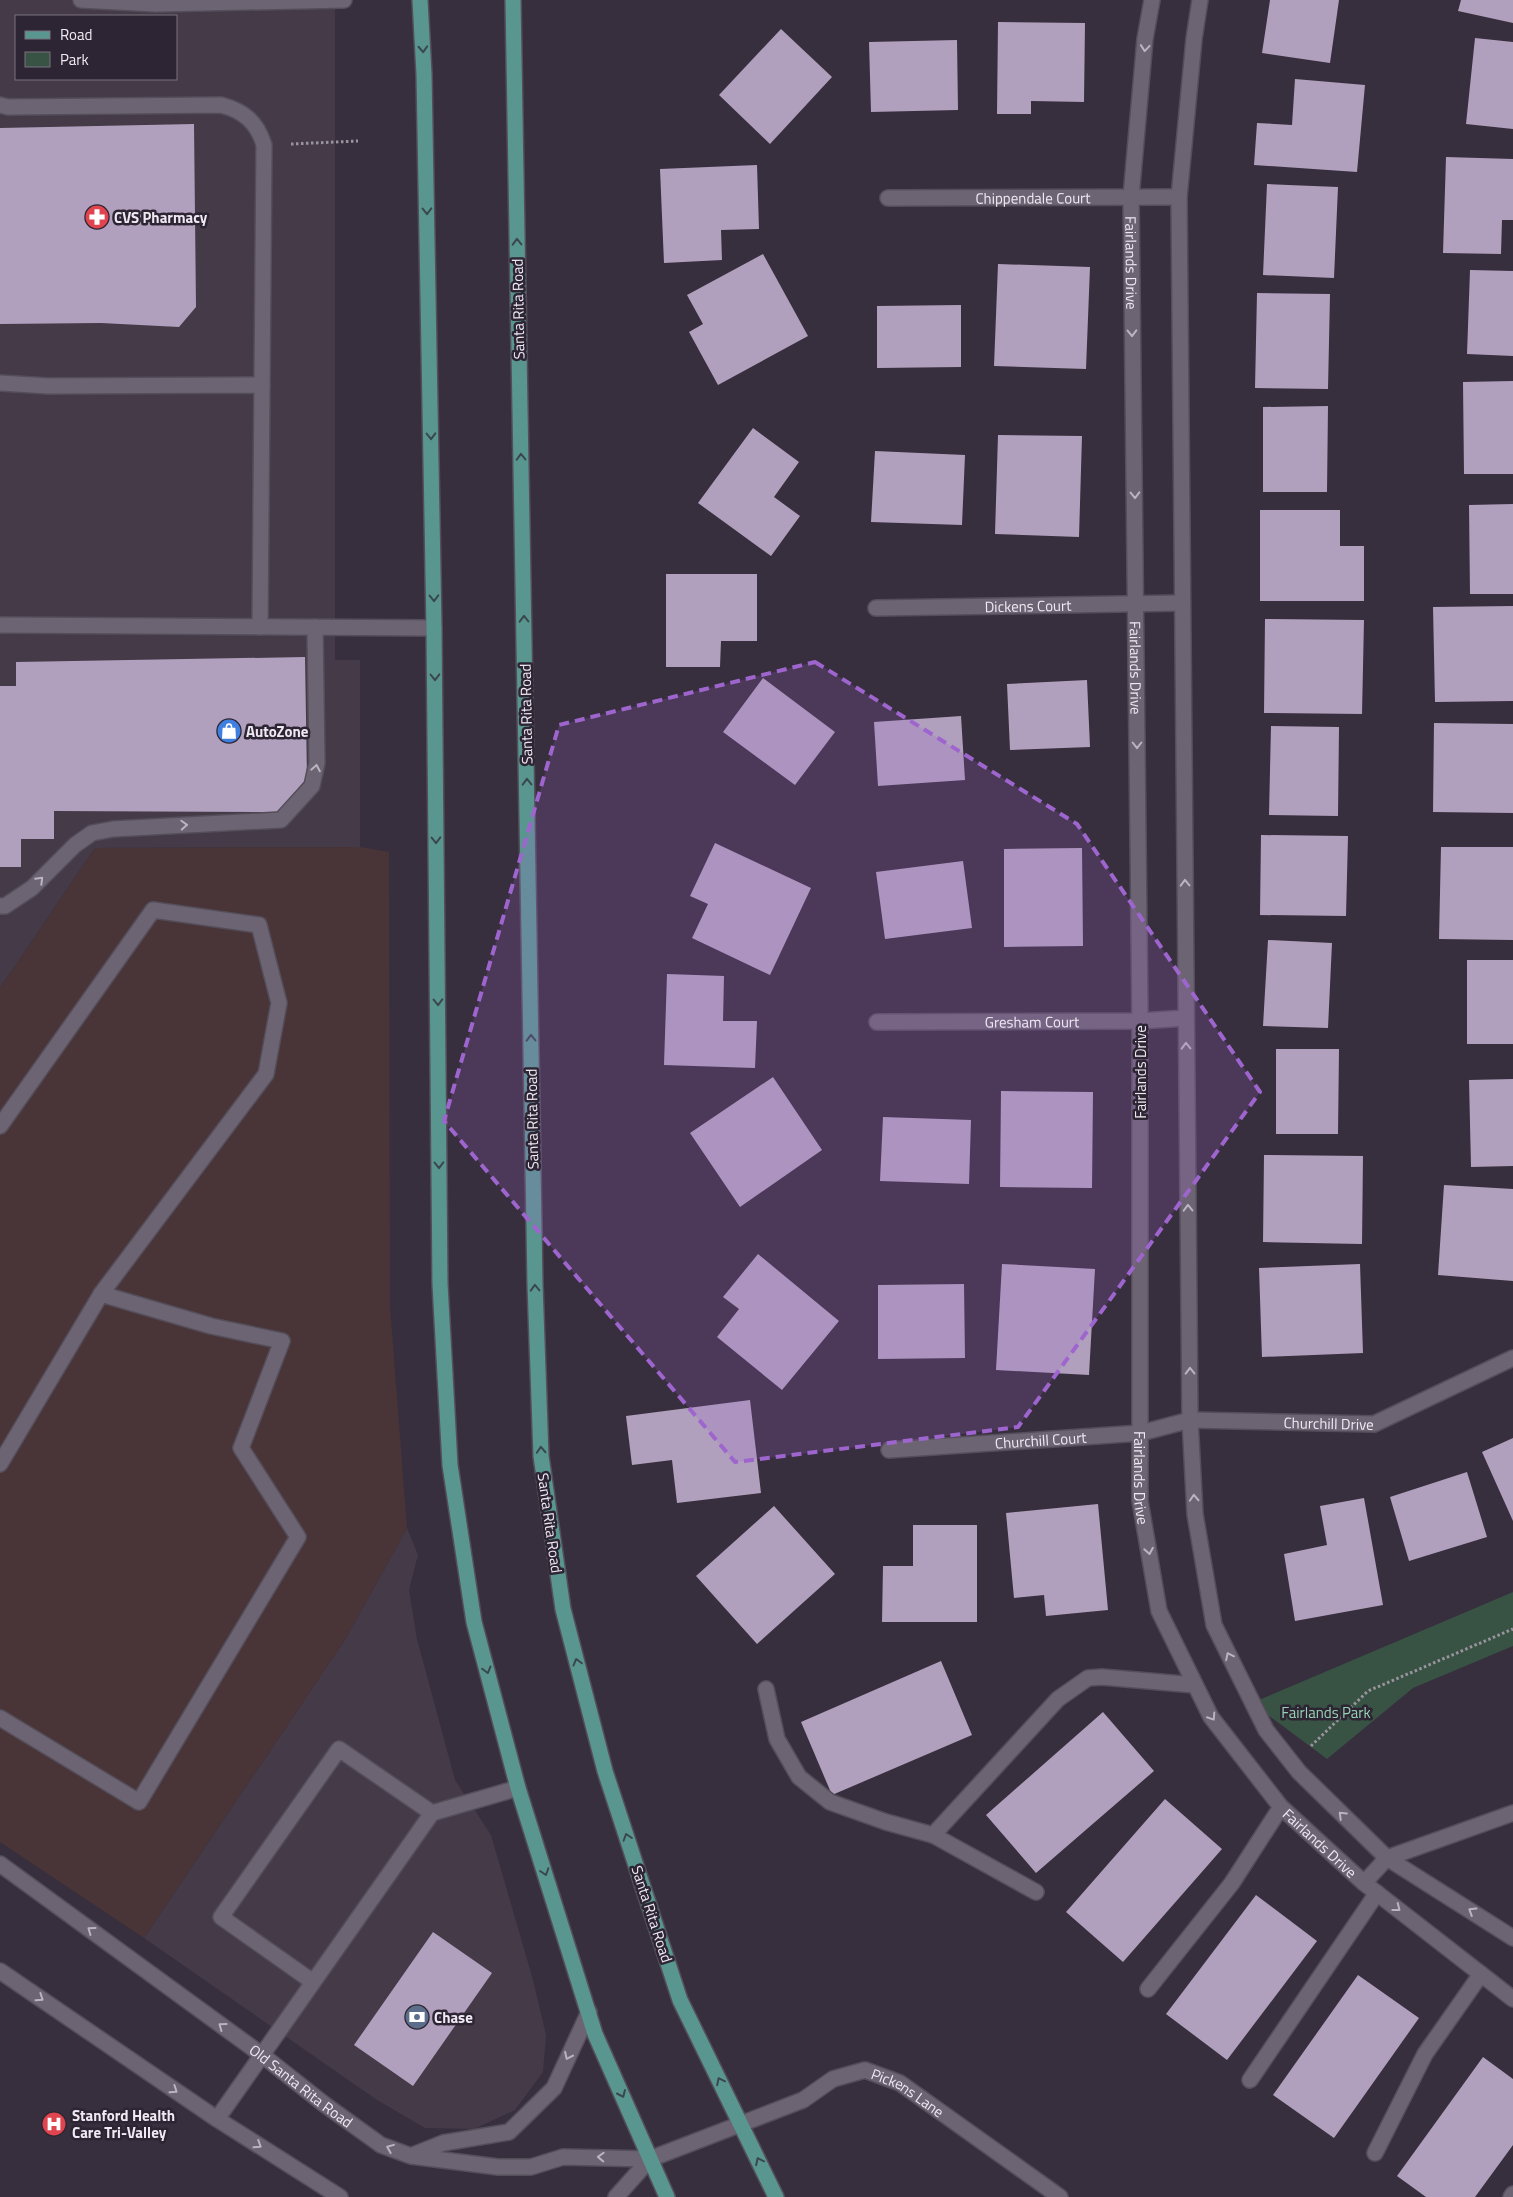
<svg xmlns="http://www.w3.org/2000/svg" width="1513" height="2197" font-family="'Titillium Web',sans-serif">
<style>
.commercial{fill:#443a48;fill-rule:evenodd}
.industrial{fill:#493437}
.green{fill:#385244}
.building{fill:#b1a0bd}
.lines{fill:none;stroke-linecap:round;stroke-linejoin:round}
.minor-casing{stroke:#544e5a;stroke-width:18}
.major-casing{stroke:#544e5a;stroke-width:18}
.path{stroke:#9a949f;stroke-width:3;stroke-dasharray:2.5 2.5;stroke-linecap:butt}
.minor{stroke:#6d6473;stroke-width:15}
.major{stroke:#59968f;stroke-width:15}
.oneway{stroke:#bab4bf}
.oneway2{stroke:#3a474f}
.marked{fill:#9e65ce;fill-opacity:0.2;stroke:#9e65ce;stroke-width:4;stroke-dasharray:10 6;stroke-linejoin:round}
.labels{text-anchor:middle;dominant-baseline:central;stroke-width:5;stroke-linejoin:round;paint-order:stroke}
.street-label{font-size:15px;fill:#eee9f2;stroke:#2d2533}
.poi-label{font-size:15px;font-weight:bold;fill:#eee9f2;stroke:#2d2533;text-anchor:start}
.park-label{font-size:15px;fill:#96d1b2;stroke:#2d2533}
</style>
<rect width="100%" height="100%" fill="#372f3d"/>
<!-- commercial -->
<path class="commercial" d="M0,0H335V660H360V847L95,848L0,988ZM16,16H176V79H16Z
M407,1528L418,1555L409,1590L417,1639L455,1780L491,1835L533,1980L546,2035L543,2072L515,2110L474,2129L425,2128L377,2100L144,1938L346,1638Z"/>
<!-- industrial -->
<path class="industrial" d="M360,847L389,852L390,1306L407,1528L346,1638L144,1938L0,1842V988L95,848Z"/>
<!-- green -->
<path class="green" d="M1513,1592V1646L1413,1688L1327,1759L1252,1703Z"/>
<!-- building -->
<path class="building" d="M1270,0H1339L1330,63L1262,53Z
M1461,0H1513V23L1458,11Z
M998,22L1085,23L1084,102L1031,101V114H997Z
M781,29L832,77L770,144L719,95Z
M1475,38L1513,42V129L1466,124Z
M957,40L958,110L871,112L869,42Z
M1295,79L1365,85L1357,172L1254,165L1257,123L1292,125Z
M194,124L196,307L179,327L101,323L0,324V128Z
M1446,157L1513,159V220H1502L1501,254L1443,253Z
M757,165L759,229L721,230L722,260L664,263L660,169Z
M1267,184L1338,187L1334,278L1263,275Z
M763,254L808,336L718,385L689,332L703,324L687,295Z
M998,264L1090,267L1086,369L994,366Z
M1470,270L1513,271V356L1467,354Z
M1257,293L1330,294L1328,389L1255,388Z
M961,305V367L877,368V306Z
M1513,381V474H1464L1463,382Z
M1328,406L1327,492H1263V407Z
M753,428L799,462L774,497L800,516L771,556L698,503Z
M998,435L1082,436L1079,537L995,534Z
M875,451L965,455L962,525L871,522Z
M1513,504V594H1470L1469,505Z
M1260,510H1340V546H1364V601H1260Z
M666,574H757V641H721L720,667H666Z
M1513,606V701L1435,702L1433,607Z
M1265,619L1364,620L1362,714L1264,713Z
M305,657L307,778L278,812L54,811V839H21V867H0V686H16V662Z
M763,678L835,732L795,785L723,732Z
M1087,680L1090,747L1010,750L1007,684Z
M961,716L965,780L878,786L874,722Z
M1434,723L1513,724V813L1433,812Z
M1271,726L1339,727L1338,816L1269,815Z
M1261,835L1348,836L1346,916L1260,915Z
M715,843L811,888L770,975L692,938L708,904L690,896Z
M1441,847H1513V940L1439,939Z
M1082,848L1083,946L1004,947V849Z
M963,861L972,928L885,939L876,872Z
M1268,940L1332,943L1328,1028L1263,1026Z
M1467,960H1513V1044H1467Z
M667,974L724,976L723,1021H757L755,1068L664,1065Z
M1276,1049H1339L1338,1134H1276Z
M773,1077L822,1150L740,1207L690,1133Z
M1513,1079V1166L1471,1167L1469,1080Z
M1001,1091L1093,1092L1092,1188L1000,1187Z
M883,1117L971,1120L969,1184L880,1181Z
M1264,1155L1363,1156L1362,1244L1263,1242Z
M1444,1185L1513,1189V1281L1438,1275Z
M758,1254L839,1321L782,1390L717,1337L739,1309L723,1297Z
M1002,1264L1095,1269L1089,1375L996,1370Z
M1360,1264L1363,1353L1262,1357L1259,1268Z
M964,1284L965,1358L878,1359V1285Z
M750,1400L761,1493L677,1503L672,1460L632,1465L626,1416Z
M1513,1438V1521L1482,1452Z
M1467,1472L1487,1537L1409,1561L1390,1497Z
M1364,1498L1383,1605L1295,1621L1284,1554L1327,1545L1320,1506Z
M1098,1504L1108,1610L1046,1616L1044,1595L1014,1598L1006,1513Z
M774,1506L835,1574L757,1644L696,1576Z
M913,1525H977V1622H882L883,1566H913Z
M941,1661L972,1735L832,1795L801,1722Z
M1103,1712L1154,1771L1036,1873L986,1815Z
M1165,1799L1222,1849L1123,1962L1066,1912Z
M1256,1895L1317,1941L1227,2060L1166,2014Z
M433,1932L492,1973L413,2086L354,2045Z
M1358,1975L1419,2018L1334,2138L1273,2095Z
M1483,2057L1513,2079V2145L1475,2197H1426L1397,2176Z"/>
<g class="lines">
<defs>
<g id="minor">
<path d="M81,0L156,4L344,0"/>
<path id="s1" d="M1152,0L1145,39L1131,197L1140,1021V1501L1159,1611L1211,1717L1281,1807L1364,1883L1513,1999"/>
<path d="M1200,0L1194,39L1179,197L1190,1420L1195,1514L1214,1625L1266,1730L1299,1772L1387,1858L1513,1938"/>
<path d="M0,105L8,107L221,105C244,111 257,122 264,145L262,385"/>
<path id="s2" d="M888,198L1179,197"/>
<path d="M0,383L48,386L262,385L260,627"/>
<path id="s3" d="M876,608L1181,603"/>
<path d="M0,625L434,628"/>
<path d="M0,906H5L32,888L75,845L92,833L113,829L281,820L312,786L317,763L315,627"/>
<path id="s4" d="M877,1022L1140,1021L1186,1018"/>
<path d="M0,1126L153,910L259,925L279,1003L266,1074L101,1294L0,1464"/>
<path id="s5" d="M889,1450L1141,1433L1190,1420L1374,1424L1513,1358"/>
<path d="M766,1689L777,1739L799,1777L830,1802L886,1822L933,1835L1036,1892"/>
<path d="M0,1718L139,1802L298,1537L241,1448L282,1341L211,1326L101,1294"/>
<path d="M933,1835L1058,1699L1088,1678L1102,1677L1195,1685"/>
<path id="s6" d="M0,1864L262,2055L324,2104L381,2145L411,2156L498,2167H531L563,2157L650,2159L803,2100L833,2079L865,2070L900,2083L1060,2197"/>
<path d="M1364,1883L1387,1858L1513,1813"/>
<path d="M0,1971L217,2119L340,2197"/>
<path d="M313,1982L221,1917L339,1749L432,1813"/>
<path d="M1148,1989L1232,1883L1281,1807"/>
<path d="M1250,2080L1377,1893"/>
<path d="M217,2119L432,1813L518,1788"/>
<path d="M1375,2153L1425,2054L1481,1974"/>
<path d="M413,2155L443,2143L509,2132L554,2088L589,2012"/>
<path d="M616,2197L650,2159"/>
<path d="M1511,2197L1513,2194"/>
</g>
<path id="major" d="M420,0L424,74L434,628L440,1284L450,1465L474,1622L518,1788L595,2034L667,2197
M513,0L535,1284L541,1456L563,1609L605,1771L680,2000L776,2197"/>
</defs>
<!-- minor casing -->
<use href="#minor" class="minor-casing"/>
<!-- major casing -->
<use href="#major" class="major-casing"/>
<!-- path -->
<path class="path" d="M291,144L358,141
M1311,1746L1368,1691L1513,1629"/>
<!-- minor -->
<use href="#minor" class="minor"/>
<!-- major -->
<use href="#major" class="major"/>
</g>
<!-- one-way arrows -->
<defs><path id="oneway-chevron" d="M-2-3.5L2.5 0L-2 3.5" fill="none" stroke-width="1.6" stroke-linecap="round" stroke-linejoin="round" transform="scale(1.25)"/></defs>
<g class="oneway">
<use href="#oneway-chevron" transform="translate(1145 48) rotate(95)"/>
<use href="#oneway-chevron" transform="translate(1132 333) rotate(89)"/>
<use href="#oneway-chevron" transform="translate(1135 495) rotate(89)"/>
<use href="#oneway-chevron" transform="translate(1137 745) rotate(90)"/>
<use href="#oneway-chevron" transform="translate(316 768) rotate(-80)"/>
<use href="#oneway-chevron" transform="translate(184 825) rotate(-3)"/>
<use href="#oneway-chevron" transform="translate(40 880) rotate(-45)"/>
<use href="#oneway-chevron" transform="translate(1185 883) rotate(-91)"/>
<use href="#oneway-chevron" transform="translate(1186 1046) rotate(-91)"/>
<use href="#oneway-chevron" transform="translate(1188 1208) rotate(-91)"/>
<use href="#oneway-chevron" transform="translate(1190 1371) rotate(-91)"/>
<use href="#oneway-chevron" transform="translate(1194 1498) rotate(-93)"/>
<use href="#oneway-chevron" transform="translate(1149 1551) rotate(80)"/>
<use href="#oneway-chevron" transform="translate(1229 1656) rotate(-116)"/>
<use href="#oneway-chevron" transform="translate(1212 1717) rotate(57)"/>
<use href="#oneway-chevron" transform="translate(1342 1815) rotate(-136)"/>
<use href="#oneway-chevron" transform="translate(1397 1908) rotate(38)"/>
<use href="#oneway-chevron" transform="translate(1472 1911) rotate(-148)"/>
<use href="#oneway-chevron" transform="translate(91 1930) rotate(-144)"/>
<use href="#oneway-chevron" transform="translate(40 1998) rotate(34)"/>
<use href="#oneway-chevron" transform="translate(222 2026) rotate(-144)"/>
<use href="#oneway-chevron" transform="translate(568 2056) rotate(115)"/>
<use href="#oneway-chevron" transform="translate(174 2090) rotate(34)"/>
<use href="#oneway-chevron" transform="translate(258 2145) rotate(33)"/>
<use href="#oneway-chevron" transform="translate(390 2148) rotate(-158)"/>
<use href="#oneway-chevron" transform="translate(601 2157) rotate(-178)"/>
</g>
<g class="oneway2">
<use href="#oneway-chevron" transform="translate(423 49) rotate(87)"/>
<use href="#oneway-chevron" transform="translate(427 211) rotate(89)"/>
<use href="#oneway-chevron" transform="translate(517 242) rotate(-91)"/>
<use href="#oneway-chevron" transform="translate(431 436) rotate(89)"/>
<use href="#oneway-chevron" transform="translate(521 457) rotate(-91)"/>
<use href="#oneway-chevron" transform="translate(434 598) rotate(89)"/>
<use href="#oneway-chevron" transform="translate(524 619) rotate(-91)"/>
<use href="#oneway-chevron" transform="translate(435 677) rotate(89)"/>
<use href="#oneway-chevron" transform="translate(527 782) rotate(-91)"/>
<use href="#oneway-chevron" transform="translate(436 840) rotate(89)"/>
<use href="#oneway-chevron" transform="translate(438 1002) rotate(89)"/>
<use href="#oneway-chevron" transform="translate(531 1038) rotate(-91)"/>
<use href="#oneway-chevron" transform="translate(439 1165) rotate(89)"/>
<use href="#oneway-chevron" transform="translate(535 1288) rotate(-92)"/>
<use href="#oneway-chevron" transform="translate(541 1450) rotate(-93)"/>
<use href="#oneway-chevron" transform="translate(577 1662) rotate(-105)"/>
<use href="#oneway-chevron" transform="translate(487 1670) rotate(75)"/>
<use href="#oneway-chevron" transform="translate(627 1837) rotate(-108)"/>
<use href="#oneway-chevron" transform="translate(545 1872) rotate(72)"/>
<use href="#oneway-chevron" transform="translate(720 2081) rotate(-116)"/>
<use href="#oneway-chevron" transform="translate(622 2094) rotate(66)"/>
<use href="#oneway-chevron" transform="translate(759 2161) rotate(-116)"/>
</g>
<!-- marked area -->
<path class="marked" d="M815,662L1077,824L1260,1092L1018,1427L735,1462L444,1121L559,725Z"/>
<!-- icons -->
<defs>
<symbol id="pharmacy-disc" viewBox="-11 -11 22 22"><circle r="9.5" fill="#e0444e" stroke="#2d2533"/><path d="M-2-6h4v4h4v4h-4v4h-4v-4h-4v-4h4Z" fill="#fff"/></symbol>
<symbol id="shop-disc" viewBox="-11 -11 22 22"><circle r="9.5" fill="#3f7fe0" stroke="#2d2533"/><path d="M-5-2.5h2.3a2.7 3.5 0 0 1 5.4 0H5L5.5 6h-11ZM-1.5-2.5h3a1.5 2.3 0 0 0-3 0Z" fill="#fff"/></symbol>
<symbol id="bank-disc" viewBox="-11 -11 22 22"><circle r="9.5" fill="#5c6f8a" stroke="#2d2533"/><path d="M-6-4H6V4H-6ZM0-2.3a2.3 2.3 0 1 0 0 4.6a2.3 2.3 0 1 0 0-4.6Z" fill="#fff"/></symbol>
<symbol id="hospital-disc" viewBox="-11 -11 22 22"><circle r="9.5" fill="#e0444e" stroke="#2d2533"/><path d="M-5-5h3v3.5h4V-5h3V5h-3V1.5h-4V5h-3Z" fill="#fff"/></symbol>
</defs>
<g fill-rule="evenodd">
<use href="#pharmacy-disc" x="83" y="203" width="28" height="28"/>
<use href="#shop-disc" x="215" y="717" width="28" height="28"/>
<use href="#bank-disc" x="403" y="2003" width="28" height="28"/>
<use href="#hospital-disc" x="40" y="2110" width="28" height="28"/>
</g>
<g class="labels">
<!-- street labels -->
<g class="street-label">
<text stroke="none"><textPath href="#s2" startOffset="145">Chippendale Court</textPath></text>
<text stroke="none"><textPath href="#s1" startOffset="264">Fairlands Drive</textPath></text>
<text transform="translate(518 309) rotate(-91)">Santa Rita Road</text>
<text stroke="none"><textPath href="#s3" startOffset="152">Dickens Court</textPath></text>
<text stroke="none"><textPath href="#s1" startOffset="669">Fairlands Drive</textPath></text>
<text transform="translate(526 714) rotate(-91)">Santa Rita Road</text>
<text stroke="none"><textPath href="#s4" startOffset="155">Gresham Court</textPath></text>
<text transform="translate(1140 1072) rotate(-90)">Fairlands Drive</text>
<text transform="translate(532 1119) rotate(-91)">Santa Rita Road</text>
<text stroke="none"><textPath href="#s5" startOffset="442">Churchill Drive</textPath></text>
<text stroke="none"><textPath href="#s5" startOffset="152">Churchill Court</textPath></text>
<text stroke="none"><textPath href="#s1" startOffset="1479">Fairlands Drive</textPath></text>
<text transform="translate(550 1523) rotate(82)">Santa Rita Road</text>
<text stroke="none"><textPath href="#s1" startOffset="1899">Fairlands Drive</textPath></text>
<text transform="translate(652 1914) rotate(72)">Santa Rita Road</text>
<text stroke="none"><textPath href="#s6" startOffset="374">Old Santa Rita Road</textPath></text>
<text stroke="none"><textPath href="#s6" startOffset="1029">Pickens Lane</textPath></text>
</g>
<!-- poi labels -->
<g class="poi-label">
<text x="114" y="217">CVS Pharmacy</text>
<text x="246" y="731">AutoZone</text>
<text x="434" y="2017">Chase</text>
<text x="72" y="2115">Stanford Health<tspan x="72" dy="17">Care Tri-Valley</tspan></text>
</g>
<!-- park labels -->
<g class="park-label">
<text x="1326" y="1712">Fairlands Park</text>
</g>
</g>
<!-- legend -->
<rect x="15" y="15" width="162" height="65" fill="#2d2533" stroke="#7a737f"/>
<rect x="25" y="31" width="25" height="8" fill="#59968f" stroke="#7a737f"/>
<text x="60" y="40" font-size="15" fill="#eee9f2">Road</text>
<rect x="25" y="52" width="25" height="15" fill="#385244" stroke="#7a737f"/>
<text x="60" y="65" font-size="15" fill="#eee9f2">Park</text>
</svg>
